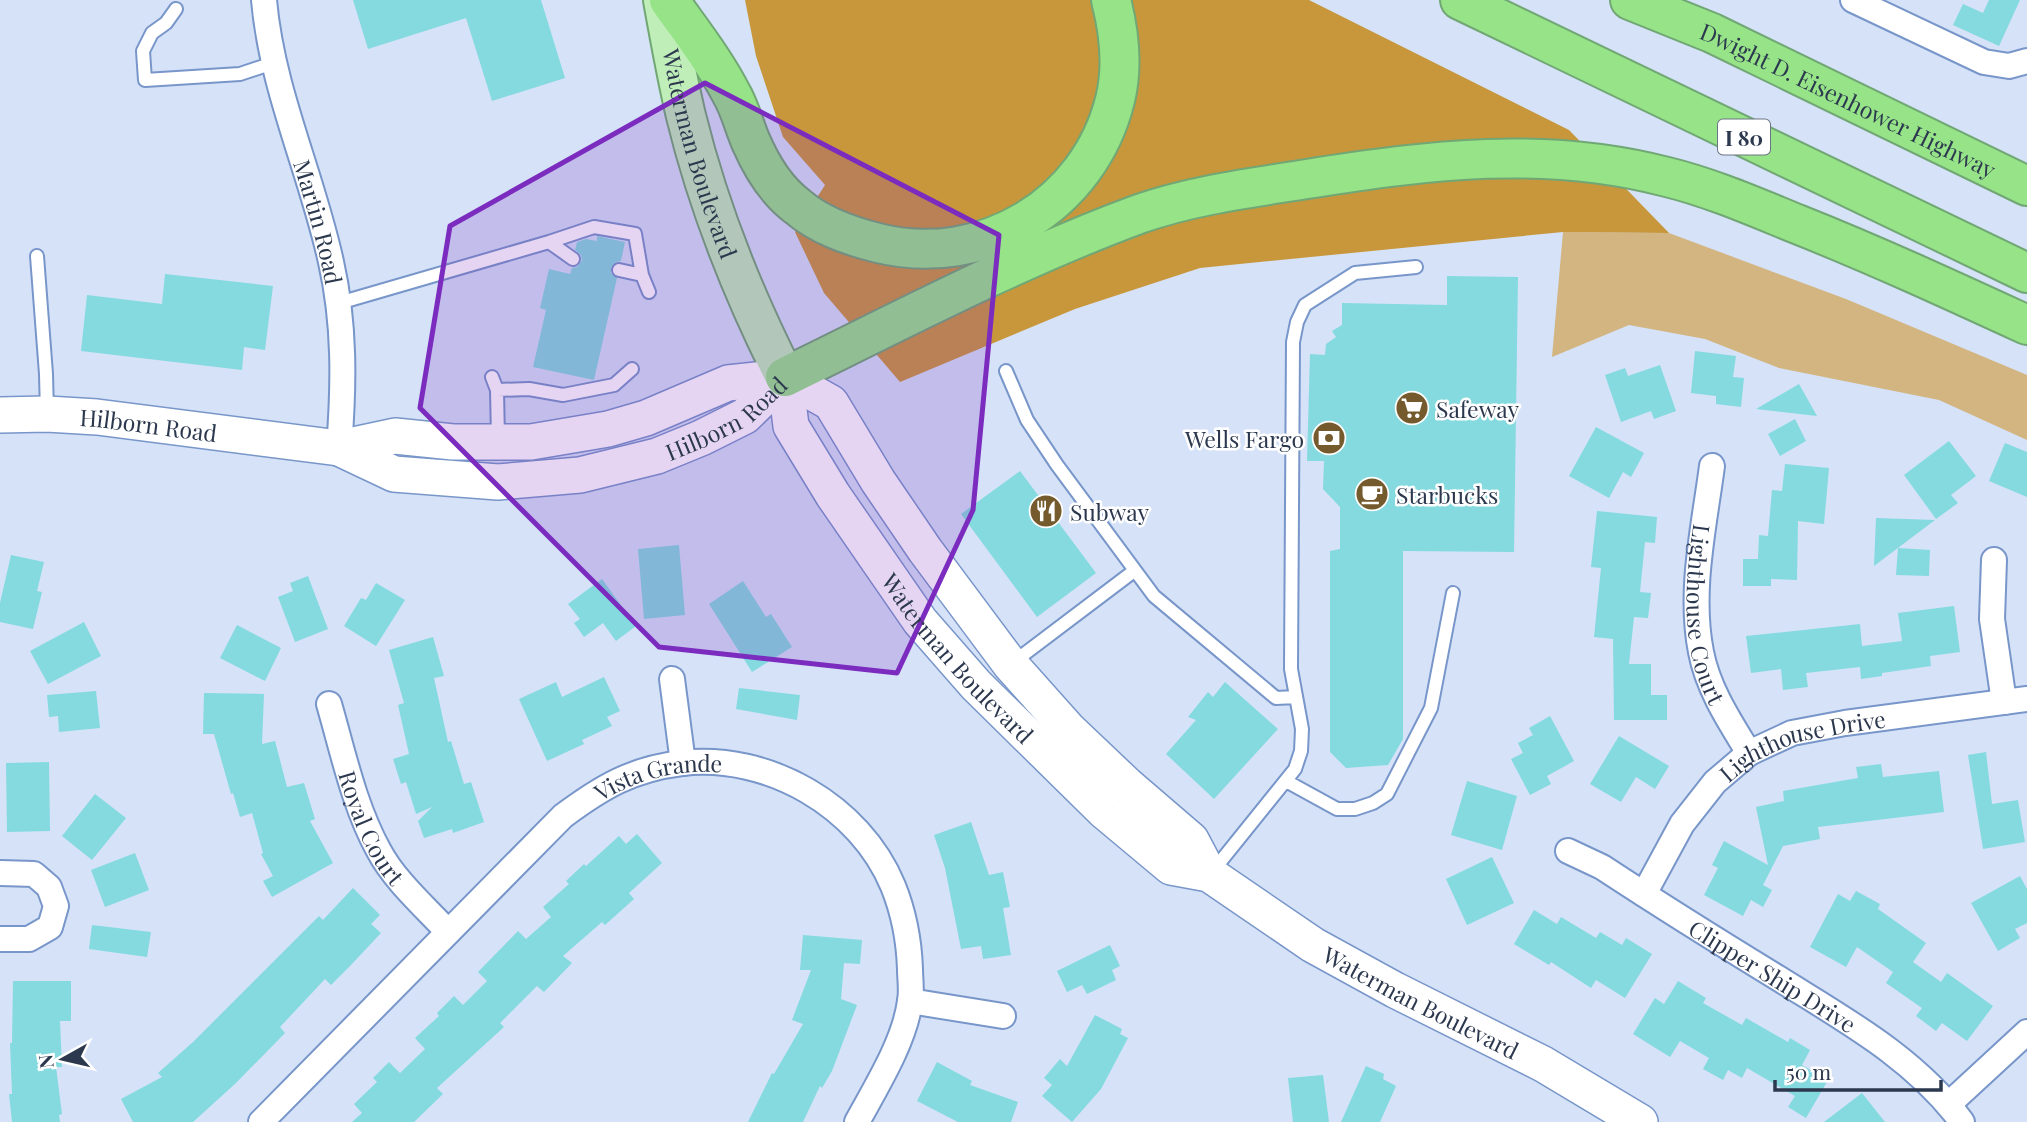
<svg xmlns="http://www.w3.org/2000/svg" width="2027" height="1122" font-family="'Playfair Display',serif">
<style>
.green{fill:#d3b581}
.forest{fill:#c8973b}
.building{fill:#84dadf}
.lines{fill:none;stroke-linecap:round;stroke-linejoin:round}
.lane-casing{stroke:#7896c9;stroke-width:16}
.street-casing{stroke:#7896c9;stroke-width:28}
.secondary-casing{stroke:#7896c9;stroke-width:38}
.primary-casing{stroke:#71a774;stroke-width:42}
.highway-casing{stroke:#71a774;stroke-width:42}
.lane{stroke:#fff;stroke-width:12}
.street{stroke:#fff;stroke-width:24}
.secondary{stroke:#fff;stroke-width:35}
.primary{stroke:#c0eeb8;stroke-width:38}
.highway{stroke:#96e388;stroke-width:38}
.marked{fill:#7b2cbf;fill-opacity:0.2;stroke:#7b2cbf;stroke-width:5;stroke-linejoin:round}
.labels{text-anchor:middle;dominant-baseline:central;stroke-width:5;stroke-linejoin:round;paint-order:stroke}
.shield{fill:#fff;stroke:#6b7483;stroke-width:2}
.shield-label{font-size:21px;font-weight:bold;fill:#2c384e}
.street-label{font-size:23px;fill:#2c384e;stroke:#fff}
.poi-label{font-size:23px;fill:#2c384e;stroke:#fff;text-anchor:start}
</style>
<rect width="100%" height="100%" fill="#d5e2f8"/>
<!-- green -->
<path class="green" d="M1563,232L1669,233L1846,299L2027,375V440L1939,400L1779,368L1705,339L1629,325L1552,357Z"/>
<!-- forest -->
<path class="forest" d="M745,0H1309L1569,130L1669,233L1563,232L1200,268L1075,309L900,382L824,293L795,232L825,185L783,137L756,56Z"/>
<!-- building -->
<path class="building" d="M353,0H541L565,78L492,101L466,18L368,49Z
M1989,0H2020L1999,46L1953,25L1963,4L1983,13Z
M597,236L625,242L621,261L616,262L611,268V273L617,278L594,380L533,367L546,310L540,308L549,269L570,274L572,268L577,267L582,260L581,255L575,250L577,242L586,239L597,241Z
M165,274L273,286L265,350L244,347L242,370L81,351L87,295L162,304Z
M1447,276L1518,277L1514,552L1403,551V739L1388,765L1346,768L1330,752V551L1340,549V507L1323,489L1324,461H1307L1310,354L1325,355L1326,344L1336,337L1332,331L1342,325V303L1447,305Z
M1695,351L1736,356L1733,377L1744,378L1741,407L1716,404V396L1691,393Z
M1660,365L1676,411L1654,419L1651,411L1621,422L1605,375L1625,368L1628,376Z
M1799,384L1817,416L1756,409Z
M1795,419L1806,441L1780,456L1768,434Z
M1596,427L1644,453L1631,477L1623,472L1609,498L1569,476Z
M1949,441L1976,476L1951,495L1958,503L1936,519L1904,475Z
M2005,443L2027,452V497L1989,481Z
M1785,464L1829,468L1824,524L1798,521L1797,580L1771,579V586H1743V559H1758L1759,535L1768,536L1772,490L1782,491Z
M1020,471L1096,573L1037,617L961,514Z
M1597,511L1657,517L1655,543L1645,542L1640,592L1651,593L1648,618L1634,617L1629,664H1651V695H1667V720H1614L1613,639L1594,637L1601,568L1591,567Z
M1876,518L1935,520L1874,566Z
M679,545L685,615L644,619L638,549Z
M1898,548L1930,550L1929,576L1896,575Z
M11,555L44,562L37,591L42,592L33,629L0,622V603Z
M308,576L328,629L295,642L278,597L293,591L290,583Z
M602,579L636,626L616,641L603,623L584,637L574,623L580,619L568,604Z
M743,581L766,617L771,614L792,647L752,672L709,604Z
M376,583L405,600L376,646L344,626L361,598L366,600Z
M1954,606L1960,652L1930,656L1931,666L1882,673V676L1861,679L1860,667L1806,673L1808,687L1783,690L1781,669L1751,673L1746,636L1860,624L1862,646L1902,641L1898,613Z
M84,622L101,656L48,684L30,651Z
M237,625L281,648L265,681L220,658Z
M433,637L444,676L434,678L448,742L451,741L464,784L471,782L484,822L453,833L452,829L424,838L418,821L432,807L416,814L406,782L401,784L393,759L409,754L398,705L404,703L389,650Z
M604,677L620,711L607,717L612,726L582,740L584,744L547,761L519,699L556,682L562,697Z
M1225,682L1278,729L1214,799L1166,754L1196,720L1188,717L1208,692L1213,697Z
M739,688L800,695L797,720L736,709Z
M96,691L100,728L59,732L58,716L49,717L47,695Z
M204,693L264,694L262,744L275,741L287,787L304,783L315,819L310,821L333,863L272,897L263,881L273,876L261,854L263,853L252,813L240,817L233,793L231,794L214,734H203Z
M1550,716L1574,761L1547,776L1551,784L1530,795L1511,759L1523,753L1518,743L1533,735L1529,728Z
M1619,736L1669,766L1655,789L1636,777L1621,802L1590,784Z
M1986,752L1992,804L2018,800L2025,842L1983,849L1968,755Z
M49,762L50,831L7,832L6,763Z
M1881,764L1883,777L1939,771L1944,812L1818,827L1820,839L1783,846L1763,885L1772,890L1763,907L1751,900L1743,916L1704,895L1718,868L1712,865L1724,841L1768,865L1756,807L1784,801L1783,791L1858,778L1856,767Z
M1467,781L1517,796L1502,850L1451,835Z
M95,794L126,818L92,860L62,836Z
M971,822L989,875L1003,872L1010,907L1003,908L1011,955L983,959L981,946L961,949L945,868L934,835Z
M637,834L662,863L629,893L634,899L605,925L602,922L563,956L572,963L544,992L537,986L500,1023L504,1027L437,1088L443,1094L414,1122H352L362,1113L354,1104L377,1082L373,1078L389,1062L400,1073L425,1049L415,1038L439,1016L437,1013L454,996L463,1005L487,981L478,972L518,931L526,939L551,917L543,907L569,884L566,881L584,864L586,866L619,836L626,844Z
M135,853L149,890L105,907L91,870Z
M1492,857L1514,903L1467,925L1446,879Z
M2020,876L2027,889V923L2015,929L2020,938L1998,951L1971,903Z
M353,888L380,915L371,924L381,933L350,966L331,985L325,979L280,1027L285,1033L236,1083L193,1122H133L121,1099L162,1077L158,1073L193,1042L319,916L323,920Z
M1856,891L1880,904L1878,909L1926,943L1913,962L1941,982L1947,973L1993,1006L1967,1041L1942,1023L1936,1031L1916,1016L1922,1008L1886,983L1893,972L1857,947L1846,967L1810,947L1838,894L1850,901Z
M1534,910L1557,924L1561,917L1596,938L1600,932L1622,945L1626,938L1652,954L1625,998L1596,980L1591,988L1551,962L1549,965L1514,944Z
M92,925L151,932L147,957L89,949Z
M803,935L862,940L860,964L844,963L841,999L857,1005L832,1071L822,1088L820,1086L803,1122H748L772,1073L774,1074L803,1024L792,1020L811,970H800Z
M1110,945L1120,966L1112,970L1116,980L1087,994L1082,985L1067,992L1057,971Z
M13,981H71V1021H60L62,1067H56L62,1114L59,1115L60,1122H12L9,1094H12L10,1043H12Z
M1678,981L1706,998L1703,1003L1742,1025L1746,1018L1788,1042L1790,1038L1810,1050L1802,1065L1828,1080L1806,1118L1788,1107L1795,1096L1747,1068L1742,1078L1728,1070L1723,1080L1703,1069L1709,1058L1680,1041L1670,1057L1633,1034L1655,998L1664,1004Z
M1095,1015L1122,1029L1120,1034L1128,1038L1101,1089L1072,1122L1042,1096L1052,1085L1044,1078L1060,1059L1067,1066Z
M937,1062L972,1081L970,1085L1018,1102L1011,1122H958L917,1101Z
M1366,1066L1384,1074L1383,1079L1396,1086L1380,1122H1341Z
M1323,1075L1329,1122H1293L1288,1078Z
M1862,1093L1885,1122H1824Z"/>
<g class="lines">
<defs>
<path id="lane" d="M176,9L166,23L152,33L143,51L145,80L240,74L273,63
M549,242L573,259
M37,256L46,374L47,413
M619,270L642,275
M339,303L549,242L594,227L635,234L642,275L649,292
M1006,371L1027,420L1057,465L1154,596L1276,698L1296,697
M492,377L497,390L498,439
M497,390L529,389L563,395L614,385L632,369
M1011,664L1134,571
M1286,781L1337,809H1355L1373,803L1387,794L1431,708L1453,593
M1212,872L1295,769L1301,751L1302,729L1291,669L1293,342L1297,322L1305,305L1355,273L1416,267"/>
<g id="street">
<path id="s1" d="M264,0C272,91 312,174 331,262C345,324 344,385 339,448"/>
<path d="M1853,0L1984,62L2009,66L2027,61"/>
<path id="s2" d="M1712,466C1704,527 1689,591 1701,652C1708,689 1730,722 1749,753"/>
<path d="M1994,560L1992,619L2004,702"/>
<path d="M672,679L683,763"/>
<path id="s3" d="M329,704C343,752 354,806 379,851C395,881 425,907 448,932"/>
<path id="s4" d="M1568,851L1602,867C1660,905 1719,942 1778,978C1845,1020 1915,1058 1962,1122"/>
<path d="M0,873L34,874L49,887L56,906L50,927L29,939H0"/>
<path id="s5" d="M1644,894L1682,824L1715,782L1749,753L1792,733L1845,723L2027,699"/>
<path d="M910,1001L1003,1016"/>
<path d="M1949,1104L2027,1032"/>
<path id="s6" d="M261,1122L563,816C602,787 632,769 682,763C768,753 860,806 893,886C904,913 909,940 910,969C910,979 912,991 910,1001C905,1041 876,1087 857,1122"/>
</g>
<g id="secondary">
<path id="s7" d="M785,377L791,426L833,495L920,621L976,685L1104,811L1171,867L1209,874L1313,945L1395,990L1543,1064L1640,1122"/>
<path d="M785,377L831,403L878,481L925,550L1010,664L1068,729L1127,785L1191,840L1209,874"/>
<path id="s8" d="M0,415L47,414L97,417L339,448L395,436L453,442H531L608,429L646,418L728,383L785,377"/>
<path id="s9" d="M339,448L394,474L498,482L580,475L657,456L701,438L745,416L785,377"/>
</g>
<g id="primary">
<path id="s10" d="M663,0C670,39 677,78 686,116C708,206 743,294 785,377"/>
</g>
<g id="highway">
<path d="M669,0C690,30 714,60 731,93C740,108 744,126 751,142C761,165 777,191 797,206C820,226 850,236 878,243C983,269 1089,205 1115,100C1123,68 1119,31 1111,0"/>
<path d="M1460,0L2027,273"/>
<path id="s11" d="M1630,0L1712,33L2027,186"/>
<path d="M785,377C902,320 1017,259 1139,214C1193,195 1251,188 1307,179C1429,160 1545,145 1667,177C1712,188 1755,207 1797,224C1875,255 1951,290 2027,325"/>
</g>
</defs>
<!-- lane casing -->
<use href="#lane" class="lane-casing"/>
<!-- street casing -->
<use href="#street" class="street-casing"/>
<!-- secondary casing -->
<use href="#secondary" class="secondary-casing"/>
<!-- primary casing -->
<use href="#primary" class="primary-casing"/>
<!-- highway casing -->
<use href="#highway" class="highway-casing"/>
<!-- lane -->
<use href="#lane" class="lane"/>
<!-- street -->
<use href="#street" class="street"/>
<!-- secondary -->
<use href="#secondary" class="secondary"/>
<!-- primary -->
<use href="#primary" class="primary"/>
<!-- highway -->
<use href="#highway" class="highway"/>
</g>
<!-- marked area -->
<path class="marked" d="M705,83L999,235L973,510L897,673L659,647L420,408L450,226Z"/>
<!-- icons -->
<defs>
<symbol id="supermarket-disc" viewBox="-11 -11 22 22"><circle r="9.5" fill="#745a2c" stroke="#fff"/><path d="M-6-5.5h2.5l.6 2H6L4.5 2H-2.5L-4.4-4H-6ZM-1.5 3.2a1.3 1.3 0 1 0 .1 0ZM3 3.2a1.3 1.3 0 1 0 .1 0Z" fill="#fff"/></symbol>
<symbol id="bank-disc" viewBox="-11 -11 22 22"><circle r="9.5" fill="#745a2c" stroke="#fff"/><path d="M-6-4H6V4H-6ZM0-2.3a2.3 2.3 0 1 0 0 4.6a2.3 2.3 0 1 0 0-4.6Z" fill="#fff"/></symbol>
<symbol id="cafe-disc" viewBox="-11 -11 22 22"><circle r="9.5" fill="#745a2c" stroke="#fff"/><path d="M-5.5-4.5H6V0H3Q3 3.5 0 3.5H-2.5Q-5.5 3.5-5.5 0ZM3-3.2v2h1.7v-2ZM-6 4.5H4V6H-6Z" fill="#fff"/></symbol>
<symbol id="restaurant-disc" viewBox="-11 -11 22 22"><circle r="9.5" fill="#745a2c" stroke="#fff"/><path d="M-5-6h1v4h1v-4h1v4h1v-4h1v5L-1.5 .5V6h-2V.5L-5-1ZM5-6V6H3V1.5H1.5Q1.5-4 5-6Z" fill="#fff"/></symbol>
</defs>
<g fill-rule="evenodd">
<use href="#supermarket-disc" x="1393" y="389" width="38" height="38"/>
<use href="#bank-disc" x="1310" y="419" width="38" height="38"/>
<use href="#cafe-disc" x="1353" y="475" width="38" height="38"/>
<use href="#restaurant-disc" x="1027" y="492" width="38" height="38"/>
</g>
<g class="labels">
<!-- shield labels -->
<rect class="shield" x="1718" y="119.5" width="52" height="35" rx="5"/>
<g class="shield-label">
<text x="1744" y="137">I 80</text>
</g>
<!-- street labels -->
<g class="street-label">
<text stroke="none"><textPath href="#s11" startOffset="240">Dwight D. Eisenhower Highway</textPath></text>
<text stroke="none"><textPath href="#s10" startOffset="158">Waterman Boulevard</textPath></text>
<text stroke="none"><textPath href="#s1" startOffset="229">Martin Road</textPath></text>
<text stroke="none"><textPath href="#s9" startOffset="406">Hilborn Road</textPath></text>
<text stroke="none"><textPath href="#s8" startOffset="149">Hilborn Road</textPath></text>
<text stroke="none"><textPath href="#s2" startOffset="150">Lighthouse Court</textPath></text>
<text stroke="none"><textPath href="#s7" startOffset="336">Waterman Boulevard</textPath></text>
<text stroke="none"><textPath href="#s5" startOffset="231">Lighthouse Drive</textPath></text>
<text stroke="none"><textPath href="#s6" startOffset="536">Vista Grande</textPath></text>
<text stroke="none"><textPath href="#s3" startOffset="131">Royal Court</textPath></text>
<text stroke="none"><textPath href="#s4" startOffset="240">Clipper Ship Drive</textPath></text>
<text stroke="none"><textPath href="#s7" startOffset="922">Waterman Boulevard</textPath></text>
</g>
<!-- poi labels -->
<g class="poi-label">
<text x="1436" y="408">Safeway</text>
<text x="1304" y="438" text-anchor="end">Wells Fargo</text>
<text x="1396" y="494">Starbucks</text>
<text x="1070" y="511">Subway</text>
</g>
</g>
<!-- north arrow -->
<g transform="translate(63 1059) rotate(262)" stroke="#ffffff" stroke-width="5" paint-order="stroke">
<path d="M0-5L12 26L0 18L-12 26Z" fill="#2c384e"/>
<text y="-10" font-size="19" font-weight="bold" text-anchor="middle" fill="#2c384e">N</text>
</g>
<!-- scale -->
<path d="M1775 1080v10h166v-10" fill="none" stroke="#2c384e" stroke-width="3.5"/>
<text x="1786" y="1080" font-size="21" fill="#2c384e" stroke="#ffffff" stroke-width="5" paint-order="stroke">50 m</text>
</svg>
